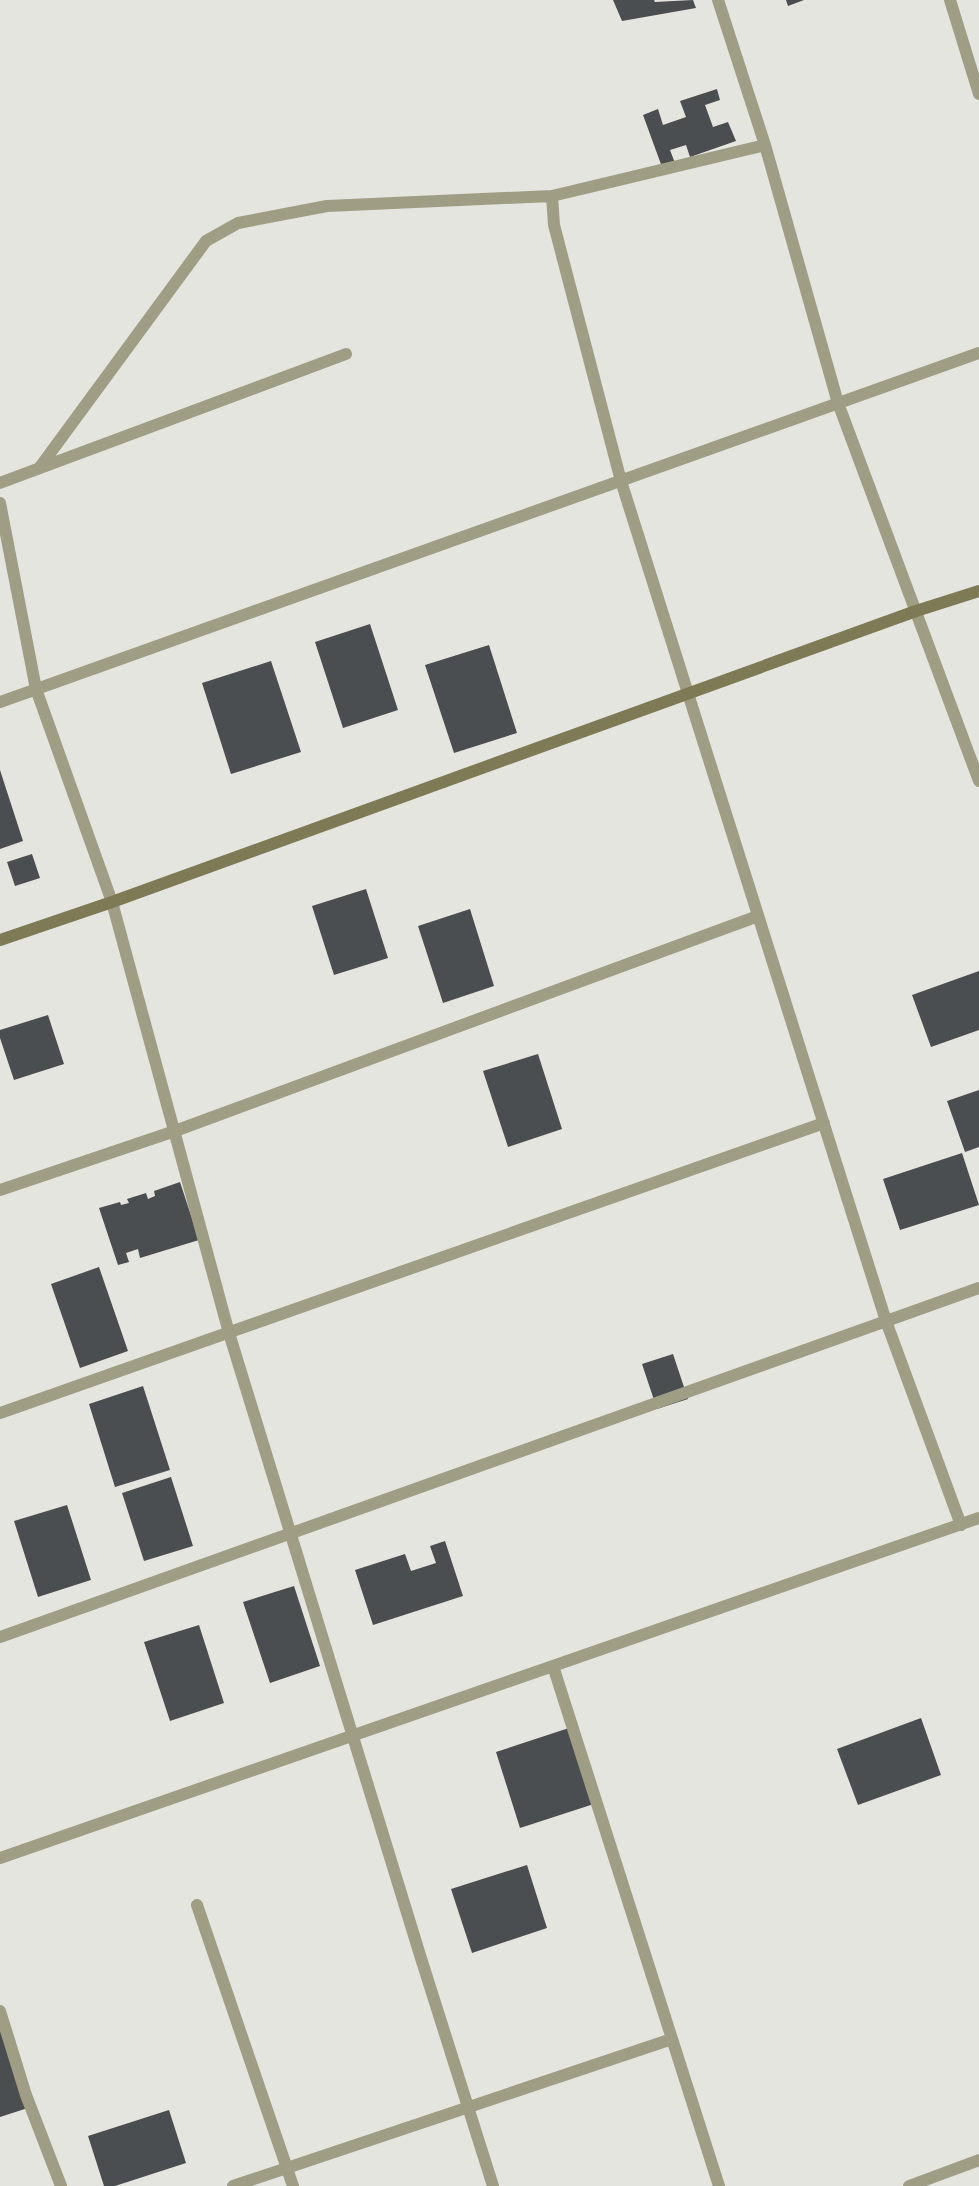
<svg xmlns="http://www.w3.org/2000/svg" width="979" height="2186" font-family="Jost,sans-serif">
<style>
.building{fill:#4a4e51}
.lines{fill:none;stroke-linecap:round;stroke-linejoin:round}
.street{stroke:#a09d85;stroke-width:12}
.secondary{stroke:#7f7a56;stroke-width:12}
</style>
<rect width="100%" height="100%" fill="#e5e5df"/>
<!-- building -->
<path class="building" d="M613,0H654L655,2L693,0L696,8L622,21Z
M786,0H804L788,6Z
M717,89L720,100L705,105L713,127L728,122L736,141L690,157L686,145L670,150L675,163L662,167L643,115L658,109L663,125L686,117L680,101Z
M370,624L398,710L343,728L315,642Z
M489,645L517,733L454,753L425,665Z
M271,661L301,752L231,774L202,683Z
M0,770L23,841L0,849Z
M32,854L40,878L15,886L7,862Z
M366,889L388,958L334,975L312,906Z
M470,909L494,986L443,1003L418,926Z
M979,971V1030L931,1047L912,995Z
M48,1015L64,1064L14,1080L0,1038V1030Z
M538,1054L562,1129L508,1147L483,1071Z
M979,1090V1147L965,1152L947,1101Z
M962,1153L979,1205L900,1230L883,1179Z
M180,1182L199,1240L140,1258L138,1249L126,1253L129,1262L118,1265L99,1208L120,1202L121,1205L129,1203L127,1199L146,1193L148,1199L155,1196L154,1191Z
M99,1267L128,1351L80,1368L51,1284Z
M673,1354L688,1399L657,1409L642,1364Z
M143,1386L170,1470L115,1487L89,1404Z
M171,1477L193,1546L144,1561L122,1493Z
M67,1505L91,1580L38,1597L14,1521Z
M445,1541L463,1596L373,1625L355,1570L405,1554L411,1571L436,1563L430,1546Z
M294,1586L320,1666L270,1683L243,1602Z
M199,1625L224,1703L170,1721L144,1642Z
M921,1718L941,1775L858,1805L837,1749Z
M575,1726L600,1802L520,1828L496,1752Z
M527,1865L547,1928L472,1953L451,1889Z
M9,2029L34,2106L0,2117V2032Z
M169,2110L186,2163L115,2186H104L88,2136Z"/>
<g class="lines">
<!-- street -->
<path class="street" d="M718,0L765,145L838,403L979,781
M950,0L979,94
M552,196L554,225L621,481L886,1321L961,1525
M40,467L206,241L238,223L327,206L552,196L765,145
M0,483L346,354
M0,503L36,689L112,902L229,1333L420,1955L493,2186
M0,702L979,353
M0,1190L175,1131L758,916
M0,1413L824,1123
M0,1637L979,1288
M553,1666L719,2186
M0,1858L979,1518
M197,1905L293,2186
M0,2011L26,2095L61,2186
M233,2186L672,2039
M909,2186L979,2160"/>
<!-- secondary -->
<path class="secondary" d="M0,940L112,902L916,611L979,591"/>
</g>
</svg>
